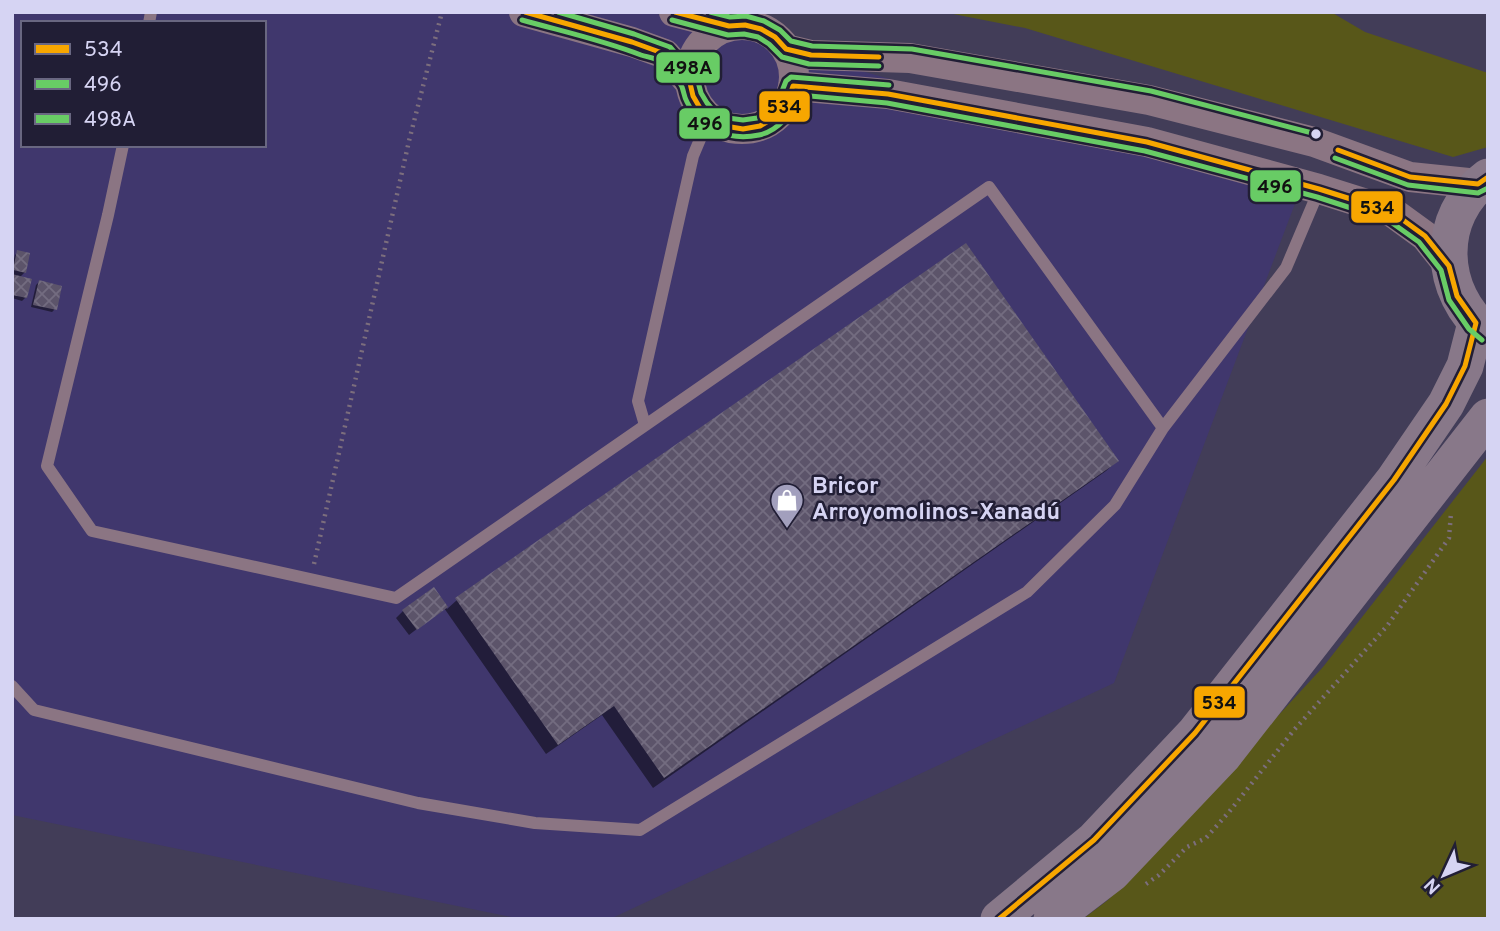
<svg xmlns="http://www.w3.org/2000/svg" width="1500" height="931" font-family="Overpass,sans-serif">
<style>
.built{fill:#40376d;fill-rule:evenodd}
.green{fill:#585719}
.shadow{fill:#0007}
.building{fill:url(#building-cross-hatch)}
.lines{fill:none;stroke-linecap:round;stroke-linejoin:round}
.path{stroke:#7c6e7d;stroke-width:4.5;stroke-dasharray:2 5;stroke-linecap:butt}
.service{stroke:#8b7583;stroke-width:12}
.tertiary{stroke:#8b7583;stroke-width:30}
.primary{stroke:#887889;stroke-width:37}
.bus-1-casing{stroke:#211e35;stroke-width:10}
.bus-2-casing{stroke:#211e35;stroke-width:10}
.bus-3-casing{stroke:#211e35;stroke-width:10}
.bus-1{stroke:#f7a600;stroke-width:5}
.bus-2{stroke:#68cc65;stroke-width:5}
.bus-3{stroke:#68cc65;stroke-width:5}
.bus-dot{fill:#d6d4f3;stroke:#211e35;stroke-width:2.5}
.labels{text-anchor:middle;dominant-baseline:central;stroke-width:5;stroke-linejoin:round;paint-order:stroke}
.poi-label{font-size:23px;font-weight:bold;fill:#d6d4f3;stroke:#211e35;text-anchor:start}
.line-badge{stroke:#211e35;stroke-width:2.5}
.pale-badge-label{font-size:19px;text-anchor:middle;font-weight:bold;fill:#111}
</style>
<defs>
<pattern id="building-cross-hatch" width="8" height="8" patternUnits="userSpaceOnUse" patternTransform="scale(1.75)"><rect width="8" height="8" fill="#5c546a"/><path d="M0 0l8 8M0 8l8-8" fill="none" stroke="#736c80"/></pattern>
</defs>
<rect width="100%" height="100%" fill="#423d58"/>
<!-- built -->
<path class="built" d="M12,12H650L1299,193L1114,683L610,919H521L12,815ZM23,23H264V145H23Z"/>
<!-- green -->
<path class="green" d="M943,12H1331L1365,32L1488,73V147L1453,157L1025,28Z
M1488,456V919H1083L1108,900L1323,667Z"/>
<!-- shadow -->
<path class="shadow" d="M18,252L25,272L19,278L26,297L22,301L12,298V267L15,255Z
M39,282L55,309L52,312L31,307L36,285Z
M1117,461L1106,471L653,788L602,715L546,754L444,608L409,635L396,618L403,611L433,589L447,609L457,600Z"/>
<!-- building -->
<path class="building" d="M966,243L1119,461L664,778L614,706L558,745L455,598Z
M17,250L30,253L26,273L13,270Z
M12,274L32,279L27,298L12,295Z
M39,280L62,286L57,310L33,305Z
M434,587L448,607L417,630L402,610Z"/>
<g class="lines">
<!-- path -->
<path class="path" d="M314,564L409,141L442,12
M1146,884L1159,875L1187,847L1206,838L1229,812L1294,730L1387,626L1449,538L1451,513"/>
<!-- service -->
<path class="service" d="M149,23L151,12
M123,145L108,215L47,466L92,531L396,598L989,187L1163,428
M645,425L638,401L693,156L709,118
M12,686L34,710L418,803L535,823L640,830L1027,592L1115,505L1163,428L1286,268L1319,190"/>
<!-- tertiary -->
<path class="tertiary" d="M524,12L632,42L665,54L690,83
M674,12L729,26
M690 77a52 52 0 1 1 104 0a52 52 0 1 1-104 0Z
M786,49L811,55L910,58L1149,100L1314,142L1410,177L1478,184
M793,86L888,94L1147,142L1319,189L1392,212L1425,236L1449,266"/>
<!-- primary -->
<path class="primary" d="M1488,177C1434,216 1438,293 1488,333
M999,919L1094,840L1195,733L1394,480L1446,404L1465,366L1476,323
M1052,919L1112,873L1223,756L1488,417"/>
<defs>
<path id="bus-1" d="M525,12L632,42L665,54L690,83L693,96L700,108L709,118L725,126L743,129L760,126L775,117L787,103L793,86L888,94L1147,142L1319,189L1392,212L1425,236L1449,266L1457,296L1476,323L1465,366L1446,404L1394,480L1195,733L1094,840L999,919
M675,12L729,26L745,25L761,29L775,37L786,49L811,55L879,57
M1338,150L1410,177L1478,184L1488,177"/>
<path id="bus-2" d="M522,20C561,31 602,40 641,55C647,57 656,58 661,62C666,66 679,81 682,87C684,92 684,97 687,102C701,130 729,141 759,135C778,131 793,113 799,95L887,103L1145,151L1317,197L1388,220L1419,242L1441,270L1449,300L1469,329L1482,340
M672,20L728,35L744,34L758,37L769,44L782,57L809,64L879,66
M1335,158L1408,185L1478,193L1488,188"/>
<path id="bus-3" d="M558,12L634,34L670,47L697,78L701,93L707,103L714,111L728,118L743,120L757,118L769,110L779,99L786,81L791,77L889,85
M710,12L730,17L746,16L764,21L780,30L791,41L812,46L912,49L1151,91L1316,134"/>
</defs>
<!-- bus-1 casing -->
<use href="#bus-1" class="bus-1-casing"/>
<!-- bus-2 casing -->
<use href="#bus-2" class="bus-2-casing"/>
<!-- bus-3 casing -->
<use href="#bus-3" class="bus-3-casing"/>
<!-- bus-1 -->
<use href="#bus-1" class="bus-1"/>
<!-- bus-2 -->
<use href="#bus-2" class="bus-2"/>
<!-- bus-3 -->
<use href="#bus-3" class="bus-3"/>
</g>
<!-- icons -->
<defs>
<symbol id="shop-pin" viewBox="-11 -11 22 30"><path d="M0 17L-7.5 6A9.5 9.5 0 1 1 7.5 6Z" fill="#a29fbd" stroke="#211e35"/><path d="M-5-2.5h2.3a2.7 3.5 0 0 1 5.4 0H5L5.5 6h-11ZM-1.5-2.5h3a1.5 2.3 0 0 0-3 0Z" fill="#fff"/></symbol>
</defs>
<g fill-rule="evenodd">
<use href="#shop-pin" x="768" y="481" width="38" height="52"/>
</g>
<!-- markers -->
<circle class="bus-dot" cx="1316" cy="134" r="6"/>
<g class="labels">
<!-- poi labels -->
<g class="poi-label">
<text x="812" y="487">Bricor<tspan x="812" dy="26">Arroyomolinos-Xanadú</tspan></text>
</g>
</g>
<g class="line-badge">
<rect x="655" y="51" width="66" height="33" rx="7" fill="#68cc65"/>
<rect x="758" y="90" width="53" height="33" rx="7" fill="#f7a600"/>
<rect x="678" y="107" width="53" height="33" rx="7" fill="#68cc65"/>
<rect x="1249" y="169" width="53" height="34" rx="7" fill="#68cc65"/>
<rect x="1350" y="190" width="54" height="34" rx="7" fill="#f7a600"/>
<rect x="1193" y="685" width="53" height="34" rx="7" fill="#f7a600"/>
</g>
<g class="pale-badge-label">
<text x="688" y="74">498A</text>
<text x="784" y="113">534</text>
<text x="705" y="130">496</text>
<text x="1275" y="193">496</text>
<text x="1377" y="214">534</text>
<text x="1219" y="709">534</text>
</g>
<!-- border -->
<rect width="1500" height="931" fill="none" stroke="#d6d4f3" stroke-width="28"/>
<!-- legend -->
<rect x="21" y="21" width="245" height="126" fill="#211e35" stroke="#696781" stroke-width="2"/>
<rect x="35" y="44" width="35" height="10" fill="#f7a600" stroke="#696781" stroke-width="2"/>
<text x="84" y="56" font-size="21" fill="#d6d4f3">534</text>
<rect x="35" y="79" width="35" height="10" fill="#68cc65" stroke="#696781" stroke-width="2"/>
<text x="84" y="91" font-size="21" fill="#d6d4f3">496</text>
<rect x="35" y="114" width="35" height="10" fill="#68cc65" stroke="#696781" stroke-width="2"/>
<text x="84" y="126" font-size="21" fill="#d6d4f3">498A</text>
<!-- north arrow -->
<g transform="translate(1444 875) rotate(226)" stroke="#211e35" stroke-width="5" paint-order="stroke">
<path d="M0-5L12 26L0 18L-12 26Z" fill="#d6d4f3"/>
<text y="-10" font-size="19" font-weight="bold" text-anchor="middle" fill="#d6d4f3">N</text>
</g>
</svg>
